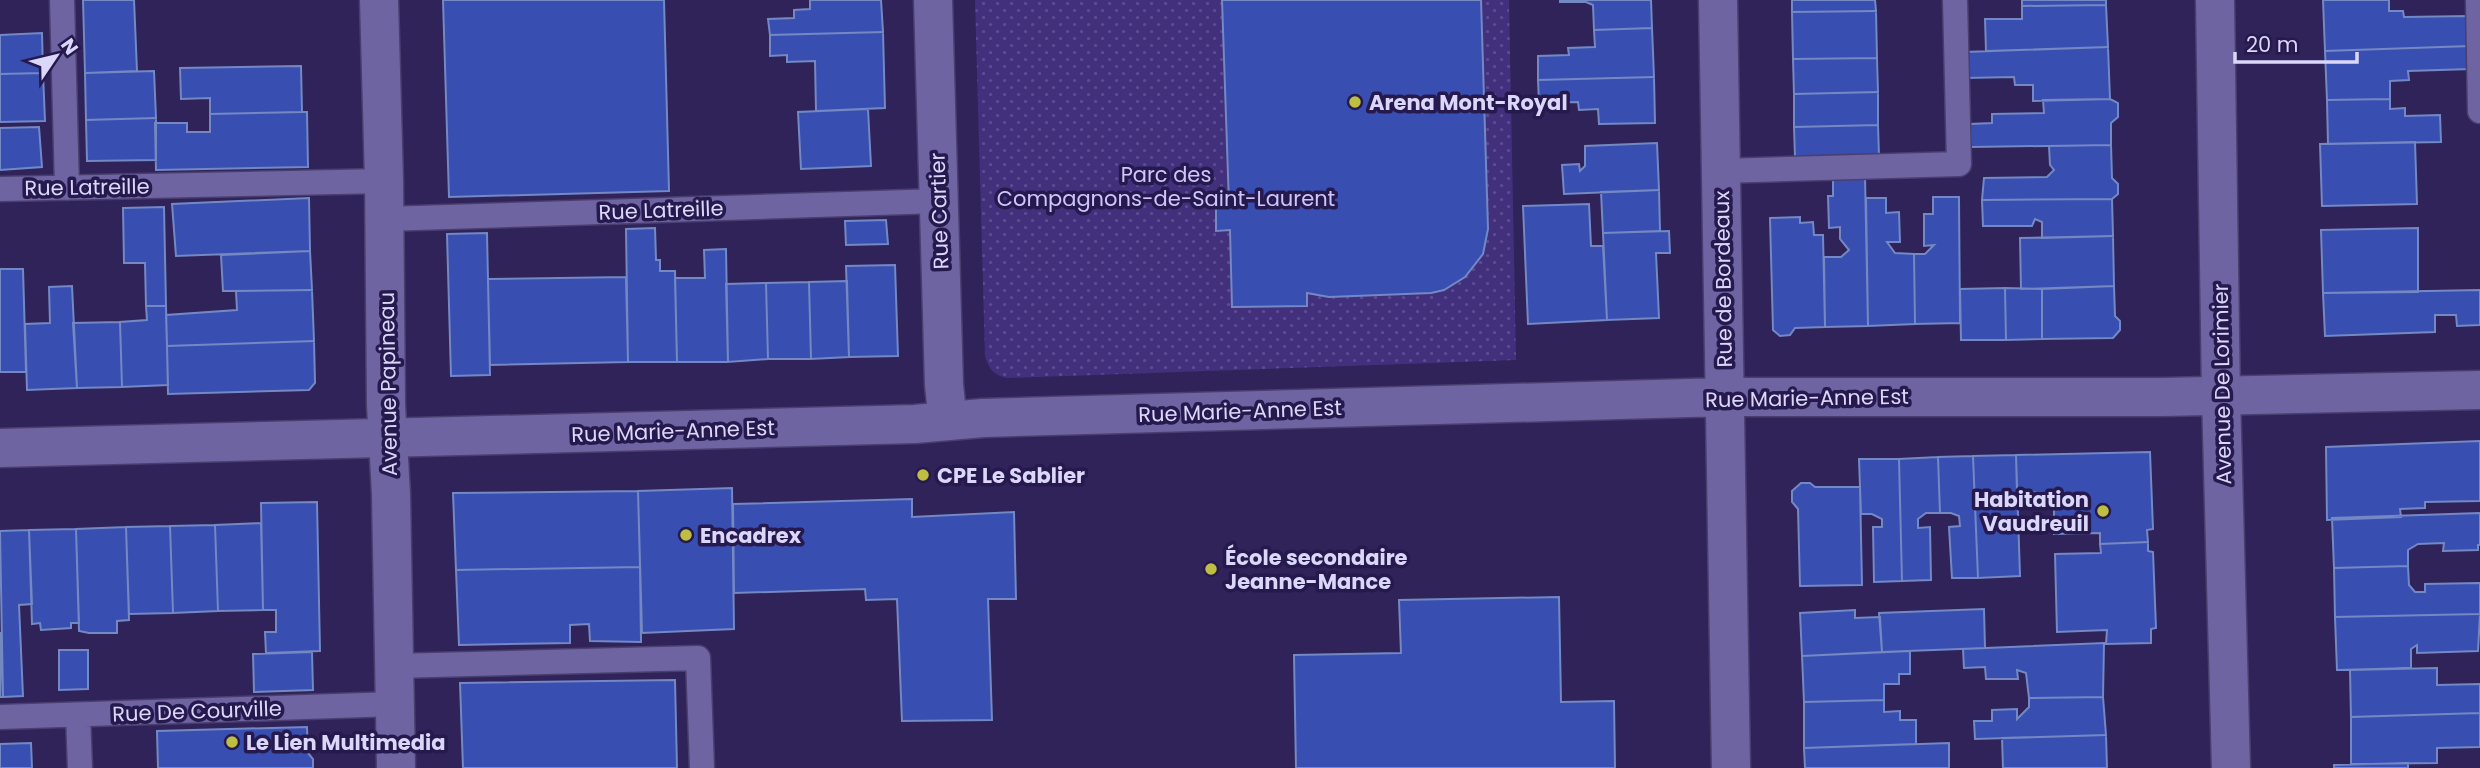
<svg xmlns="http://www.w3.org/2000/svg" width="2480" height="768" font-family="Poppins,sans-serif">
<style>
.park{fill:url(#park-dots)}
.building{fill:#384eb1;stroke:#7488c4;stroke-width:2}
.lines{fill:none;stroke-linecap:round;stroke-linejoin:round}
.lane-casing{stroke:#4a3e6e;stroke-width:27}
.street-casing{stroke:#4a3e6e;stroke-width:41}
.secondary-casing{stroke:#4a3e6e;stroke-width:41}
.lane{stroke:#6d64a1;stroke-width:24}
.street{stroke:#6d64a1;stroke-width:38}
.secondary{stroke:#6d64a1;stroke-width:38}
.poi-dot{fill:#bebf42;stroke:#26194e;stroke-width:2.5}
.labels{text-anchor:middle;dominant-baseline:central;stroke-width:7;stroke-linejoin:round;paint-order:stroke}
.poi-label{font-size:21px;font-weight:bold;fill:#dad7f9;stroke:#26194e;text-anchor:start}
.park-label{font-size:21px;fill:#ccc6fc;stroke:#26194e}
.street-label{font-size:21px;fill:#dad7f9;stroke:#26194e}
</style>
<defs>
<pattern id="park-dots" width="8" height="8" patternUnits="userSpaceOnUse" patternTransform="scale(1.75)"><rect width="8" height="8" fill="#42307d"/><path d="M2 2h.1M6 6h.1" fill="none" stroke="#5d4d90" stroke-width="1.8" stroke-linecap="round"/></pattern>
</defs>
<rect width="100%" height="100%" fill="#2f2359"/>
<!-- park -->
<path class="park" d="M975,0H1509L1516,360L1007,378C993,375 989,369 985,356Z"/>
<!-- building -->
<path class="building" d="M83,0H134L137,71L85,73Z
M443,0H664L669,191L449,197Z
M810,0H881L883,32L770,35L768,19L794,18V10L810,9Z
M1222,0H1481L1488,229L1483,254L1465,277L1444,290L1431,293L1329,297L1307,293V306L1232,307L1230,230L1216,231V204H1229Z
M1560,0H1651L1652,28L1594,30L1593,5L1586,2H1560Z
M1792,0H1875L1876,11L1792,12Z
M2022,0H2106V5L2022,6Z
M2323,0H2389V11H2403L2404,17L2469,16L2470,46L2325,51Z
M2106,5L2108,47L1986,51L1985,19H2022V6Z
M1876,11L1877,58L1793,59L1792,12Z
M1652,28L1654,77L1538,80V56L1569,55L1568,48L1595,47L1594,30Z
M883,32L885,108L816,111L815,61L787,62V55L770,56V35Z
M42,33L43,73L0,74V35Z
M2470,46L2471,69L2408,71L2409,80L2390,81V99L2327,100L2325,51Z
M2108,47L2110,99L2033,101V85H2015L2014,77L1966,78L1965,52Z
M1877,58L1878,92L1794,94L1793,59Z
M301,66L302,112L210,114V98L181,99L180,68Z
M154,71L156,118L86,120L85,73Z
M43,73L45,121L0,122V74Z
M1654,77L1655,123L1599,124L1598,109L1579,110L1578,102L1539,103L1538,80Z
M1878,92V125L1794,127V94Z
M2110,99L2118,103V117L2111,123V145L1971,147L1970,124L1992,123V114L2044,113L2043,100Z
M2390,99V109L2405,108V116L2440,115L2441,142L2328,144L2327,100Z
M868,109L871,166L801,169L798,112Z
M302,112H307L308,167L156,170L155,123H187V132H210V114Z
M156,118V160L87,161L86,120Z
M1878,125L1879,156L1795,157L1794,127Z
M39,127L42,167L0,170V128Z
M2415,142L2417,204L2322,206L2320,144Z
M1657,143L1659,190L1564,194L1562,165L1579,164L1580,171L1585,166V146Z
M2111,145L2112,178L2118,184V194L2112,199L1982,200L1984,178L2047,177L2054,170L2050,165L2049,146Z
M1865,176L1868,326L1825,327L1824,257H1841L1849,250L1840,239V227L1829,228L1828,196H1833V177Z
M1659,190L1660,231L1603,233L1601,192Z
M1933,197H1959L1960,323L1915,324L1914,254H1925L1934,245L1924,246V214H1933Z
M309,198L310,251L176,256L172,204Z
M1866,198H1886V213L1899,212L1900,242H1887L1895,253L1914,254L1915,324L1868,326Z
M2112,199L2113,236L2042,238V222L2035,219L2032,226H1983L1982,200Z
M1589,204L1591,246H1603L1607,320L1528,324L1523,206Z
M164,207L166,306H146L145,263H124L123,208Z
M1800,217V223L1813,222L1814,235H1823L1825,327L1795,328L1790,335L1780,336L1773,330L1770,218Z
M886,220L888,244L846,245L845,221Z
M655,228L656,260H660V271H675L677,362H628L626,229Z
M2418,228V292L2323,293L2321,230Z
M1669,231L1670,253H1656L1659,318L1607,320L1603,233Z
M487,233L490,375L451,376L447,234Z
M2113,236L2114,286L2021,289L2020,238Z
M726,249L728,362H677L675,278H705L704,250Z
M310,251L312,290L223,291L221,255Z
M895,265L898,356L849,357L846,266Z
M0,269H23L26,372H0Z
M626,277L628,362L490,365L488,279Z
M847,281L849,357L811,359L809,282Z
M809,282L811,359H768L766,283Z
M766,283L768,359L728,362L726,284Z
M72,286L77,388L27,390L25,324L50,323L49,287Z
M2114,286L2115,316L2120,321V330L2113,338L2042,339V289Z
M2005,288L2006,340H1961L1960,289Z
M2005,288L2042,289V339L2006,340Z
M312,290L314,341L167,346L166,315L237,310L236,291Z
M2480,290V325L2457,326L2456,315H2435V332L2325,336L2323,293Z
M146,306H166L168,385L122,387L120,322L147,320Z
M120,322L122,387L77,388L73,323Z
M314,341L315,383L309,390L168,394L167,346Z
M2480,441V501L2425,502V508L2400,509L2401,517L2327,520L2326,447Z
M2150,452L2153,529L2147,530L2148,542L2100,544V533L2054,534V492L2017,493L2016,455Z
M2016,455L2020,576L1978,578L1973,456Z
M1973,456L1978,578H1952L1949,527L1960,526L1959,516L1951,513H1940L1938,457Z
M1938,457L1940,513H1926L1918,519V528L1930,527L1931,580L1902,581L1899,459Z
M1859,459H1899L1902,581L1874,582L1873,527H1882V519L1872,514H1861Z
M1801,483H1810L1815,487H1860L1862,585L1800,586L1798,509L1792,502V491Z
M732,488L734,629L642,633L638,491Z
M638,491L640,567L456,570L453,493Z
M912,499V517L1014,512L1016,599H988L992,720L902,721L897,599L866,600L865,589L734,593L733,504Z
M317,502L320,651L266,653L265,632H276V610H263L261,503Z
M2480,513V545H2478V550L2443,551L2444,543L2418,544L2408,550V566L2334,568L2332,518Z
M261,523L263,610L218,611L215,525Z
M215,525L218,611L173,613L170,526Z
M170,526L173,613L129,614L126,527Z
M126,527L129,620L117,621V633H89L79,631L76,529Z
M76,529L79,623H71V628L41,630L40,623L32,624L29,530Z
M29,530L32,604L19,605L23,696L3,697L0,531Z
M2148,542V551L2153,552L2156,628L2151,629V643L2106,644L2107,630L2057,632L2055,554L2101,553L2100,544Z
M2408,566L2409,585L2415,592H2425V584L2480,583V614L2335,617L2334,568Z
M640,567L641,642L590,641L589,624L570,625V643L459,645L456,570Z
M1559,597L1561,702L1614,701L1615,768H1296L1294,655L1401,653L1399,600Z
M1984,609L1985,648L1882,652L1879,613Z
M1855,610V618L1880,617L1882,652L1802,656L1800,613Z
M2480,614L2478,651L2417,653V645L2411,649V668L2337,670L2335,617Z
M0,632L3,697H0Z
M2104,643L2103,697L2029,698L2026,673L2017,670L2018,679H1986L1985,667L1964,668L1963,649Z
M59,650H88V689L59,690Z
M1910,651V674H1899V684H1884V700L1804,702L1802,656Z
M312,652L313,690L254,692L253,654Z
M2437,668V685L2480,684V713L2351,717L2350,670Z
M675,680L677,768H463L460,683Z
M2103,697L2106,735L1975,739L1974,721H1992V710L2017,709V719L2029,707V698Z
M1884,700V712L1900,711V720H1916V744L1804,748V702Z
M2480,713V747L2437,748V763L2351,764V717Z
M307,727L308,753L313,759V768H158L157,731Z
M2106,735L2107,768H2003L2002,738Z
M31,743L32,768H0V744Z
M1949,743V768H1805L1804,748Z
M2408,763V768H2334V765Z"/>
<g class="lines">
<defs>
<path id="lane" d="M62,0L67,188
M2478,0L2480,111
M1721,171L1959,164L1955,0
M0,189L384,181
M385,219L938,201
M395,666L698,658L702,768
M78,715L80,768
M0,717L395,704"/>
<path id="street" d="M933,0L944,385L948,421
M1718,0L1731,768
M0,448L915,424L983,418L1724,397H2163L2480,390"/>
<path id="secondary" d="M379,0L384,181L386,405L391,494L396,768
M2215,0L2221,396L2231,768"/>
</defs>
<!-- lane casing -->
<use href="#lane" class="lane-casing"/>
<!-- street casing -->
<use href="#street" class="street-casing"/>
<!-- secondary casing -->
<use href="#secondary" class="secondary-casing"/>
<!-- lane -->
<use href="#lane" class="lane"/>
<!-- street -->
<use href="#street" class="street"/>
<!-- secondary -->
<use href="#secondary" class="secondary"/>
</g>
<!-- markers -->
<g class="poi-dot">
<circle cx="1355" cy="102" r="7"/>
<circle cx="923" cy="475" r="7"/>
<circle cx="2103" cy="511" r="7"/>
<circle cx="686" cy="535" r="7"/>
<circle cx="1211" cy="569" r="7"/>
<circle cx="232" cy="742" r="7"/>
</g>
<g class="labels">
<!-- poi labels -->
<g class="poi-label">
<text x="1369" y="102">Arena Mont-Royal</text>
<text x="937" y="475">CPE Le Sablier</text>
<text x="2089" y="499" text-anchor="end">Habitation<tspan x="2089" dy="24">Vaudreuil</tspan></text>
<text x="700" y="535">Encadrex</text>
<text x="1225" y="557">École secondaire<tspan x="1225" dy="24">Jeanne-Mance</tspan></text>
<text x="246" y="742">Le Lien Multimedia</text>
</g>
<!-- park labels -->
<g class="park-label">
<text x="1166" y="174">Parc des<tspan x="1166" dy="24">Compagnons-de-Saint-Laurent</tspan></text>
</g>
<!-- street labels -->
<g class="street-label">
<text transform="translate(87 187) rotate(-1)">Rue Latreille</text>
<text transform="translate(661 210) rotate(-2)">Rue Latreille</text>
<text transform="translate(939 211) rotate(-92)">Rue Cartier</text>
<text transform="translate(1723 279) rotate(-91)">Rue de Bordeaux</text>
<text transform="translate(388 384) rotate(-91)">Avenue Papineau</text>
<text transform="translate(2222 384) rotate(-91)">Avenue De Lorimier</text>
<text transform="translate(1807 398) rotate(-1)">Rue Marie-Anne Est</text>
<text transform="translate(1240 411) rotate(-2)">Rue Marie-Anne Est</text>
<text transform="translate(673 431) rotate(-2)">Rue Marie-Anne Est</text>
<text transform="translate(197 711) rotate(-2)">Rue De Courville</text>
</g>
</g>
<!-- north arrow -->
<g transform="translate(56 56) rotate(55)" stroke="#26194e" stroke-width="5" paint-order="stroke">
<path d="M0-5L12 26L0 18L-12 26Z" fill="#dad7f9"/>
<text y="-10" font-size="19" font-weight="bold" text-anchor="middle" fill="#dad7f9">N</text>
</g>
<!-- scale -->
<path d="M2235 52v10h122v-10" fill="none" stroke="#dad7f9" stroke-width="3.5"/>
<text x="2246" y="52" font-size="21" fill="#dad7f9" stroke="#26194e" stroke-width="5" paint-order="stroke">20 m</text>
</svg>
